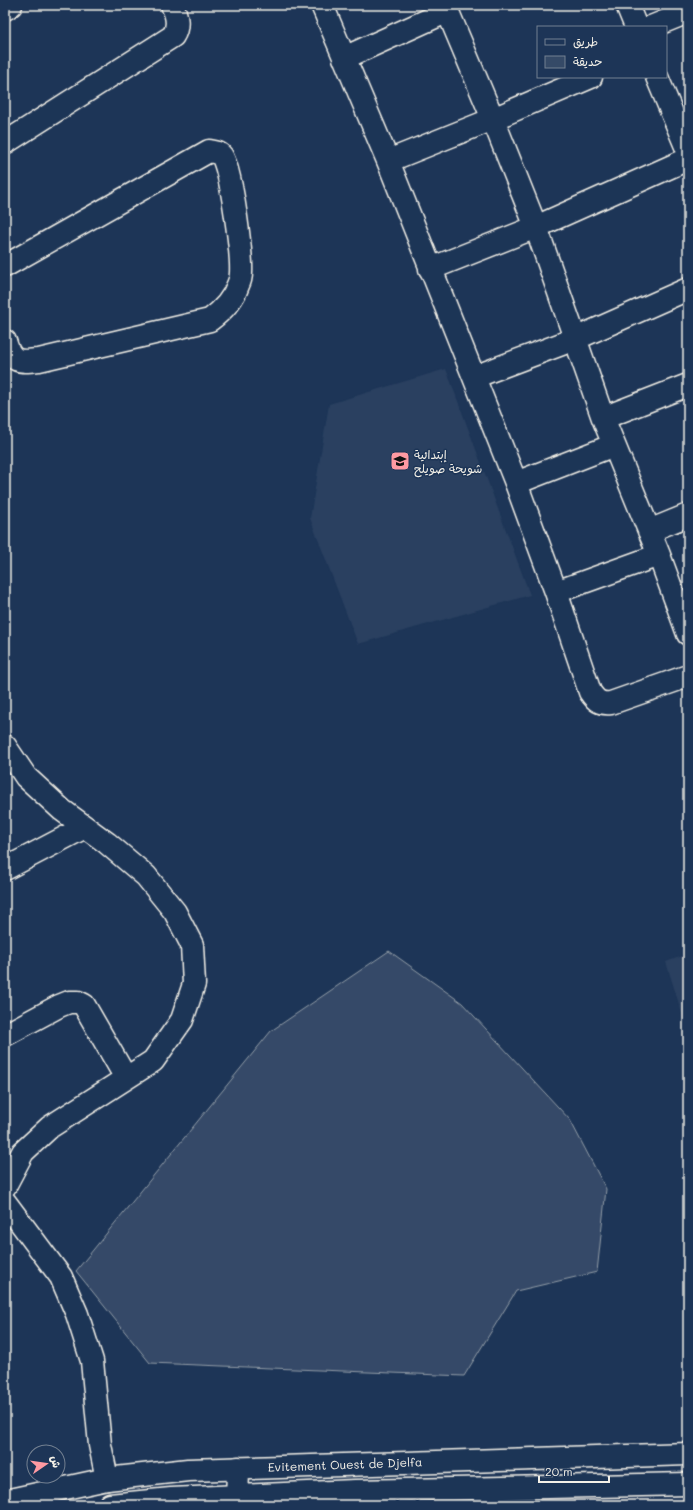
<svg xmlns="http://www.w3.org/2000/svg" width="693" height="1510" font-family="Mali,'Playpen Sans Arabic',sans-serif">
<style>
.built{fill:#2a4060}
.green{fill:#354a67;stroke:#949ea8}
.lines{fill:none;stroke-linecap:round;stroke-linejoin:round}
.minor-casing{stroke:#f4f1e8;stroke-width:25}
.highway-casing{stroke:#f4f1e8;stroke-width:25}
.minor{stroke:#1d3557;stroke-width:22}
.highway{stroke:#1d3557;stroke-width:22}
.labels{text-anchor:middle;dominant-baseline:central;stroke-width:3;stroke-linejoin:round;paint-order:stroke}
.poi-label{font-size:12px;fill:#f4f1e8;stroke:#1d3557;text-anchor:start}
.street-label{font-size:12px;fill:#f4f1e8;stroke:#1d3557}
</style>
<rect width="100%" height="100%" fill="#1d3557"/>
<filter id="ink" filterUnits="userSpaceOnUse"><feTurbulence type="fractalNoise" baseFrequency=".025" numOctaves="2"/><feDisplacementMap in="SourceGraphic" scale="8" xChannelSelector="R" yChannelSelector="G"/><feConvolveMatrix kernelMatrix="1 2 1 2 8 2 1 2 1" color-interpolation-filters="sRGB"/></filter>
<g filter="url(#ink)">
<!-- built -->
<path class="built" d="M446,369L530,595L358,644L310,518L329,404Z
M688,954V1033L666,962Z"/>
<!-- green -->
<path class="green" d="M389,951L462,1003L570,1120L606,1189L597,1272L516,1291L464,1376L150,1363L76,1271L271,1031Z"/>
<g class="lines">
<defs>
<path id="minor" d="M322,5L388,161L516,483L556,592L590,692C596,701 600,704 611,703L688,676
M445,5L493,119L536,227L603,418L659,555L688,634
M627,5L636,27
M5,9L11,5
M651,27L688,12
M344,58L448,11
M657,77L688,151
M5,143L173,36C179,27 177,15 172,5
M388,161L493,119L591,77
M5,266L209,151C213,152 218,152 221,155C231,164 242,256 241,273C241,276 240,281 238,285C233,300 222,311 210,320L39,360C19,362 11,363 5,341
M430,269L536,227L688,159
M474,377L575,339L688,289
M603,418L688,385
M516,483L614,445
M649,531L688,515
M556,592L659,555
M5,746L26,777L62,810L107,843L146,876L175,912L192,945L194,984L182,1020L153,1061L50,1127L23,1152L5,1186
M5,869L85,827
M5,1035L59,1006L69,1002H78L84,1005L126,1078
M5,1202L61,1277L77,1314L92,1361L100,1445L107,1479
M237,1505L238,1468"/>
<path id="highway" d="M5,1501L107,1479L188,1470L688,1454
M110,1505L171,1499L355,1491L688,1484"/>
</defs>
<!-- minor casing -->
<use href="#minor" class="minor-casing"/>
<!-- highway casing -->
<use href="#highway" class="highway-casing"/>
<!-- minor -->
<use href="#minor" class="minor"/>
<!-- highway -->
<use href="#highway" class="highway"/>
</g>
</g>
<!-- icons -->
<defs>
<symbol id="school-square" viewBox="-11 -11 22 22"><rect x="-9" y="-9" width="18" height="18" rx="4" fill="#ff9aa2" stroke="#1d3557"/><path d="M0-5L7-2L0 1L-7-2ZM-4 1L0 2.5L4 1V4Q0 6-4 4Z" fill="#111"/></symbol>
</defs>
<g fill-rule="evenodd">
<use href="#school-square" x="389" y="450" width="22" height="22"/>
</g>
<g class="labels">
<!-- poi labels -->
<g class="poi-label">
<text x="414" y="454">إبتدائية<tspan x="414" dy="14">شويحة صويلح</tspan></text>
</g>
<!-- street labels -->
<g class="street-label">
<text transform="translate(345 1464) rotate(-2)">Evitement Ouest de Djelfa</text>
</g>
</g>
<!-- margin -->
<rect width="693" height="1510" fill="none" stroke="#1d3557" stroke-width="20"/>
<rect x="10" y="10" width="673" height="1490" fill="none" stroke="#f4f1e8" stroke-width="1.5" filter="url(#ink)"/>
<!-- legend -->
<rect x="537" y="26" width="130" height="52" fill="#1d3557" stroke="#738091"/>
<rect x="545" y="39" width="20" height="6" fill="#1d3557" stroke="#738091"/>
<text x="573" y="46" font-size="12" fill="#f4f1e8">طريق</text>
<rect x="545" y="56" width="20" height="12" fill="#354a67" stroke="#738091"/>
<text x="573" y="66" font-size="12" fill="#f4f1e8">حديقة</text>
<!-- north arrow -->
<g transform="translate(46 1464) rotate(77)"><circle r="19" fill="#1d3557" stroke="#738091"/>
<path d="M0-3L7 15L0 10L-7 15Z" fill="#ff9aa2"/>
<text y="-6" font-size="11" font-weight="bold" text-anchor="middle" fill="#f4f1e8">ش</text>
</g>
<!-- scale -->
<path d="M539 1476v6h70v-6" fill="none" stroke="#f4f1e8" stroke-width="2"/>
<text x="545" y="1476" font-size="12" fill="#f4f1e8" stroke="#1d3557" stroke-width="3" paint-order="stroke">20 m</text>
</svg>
